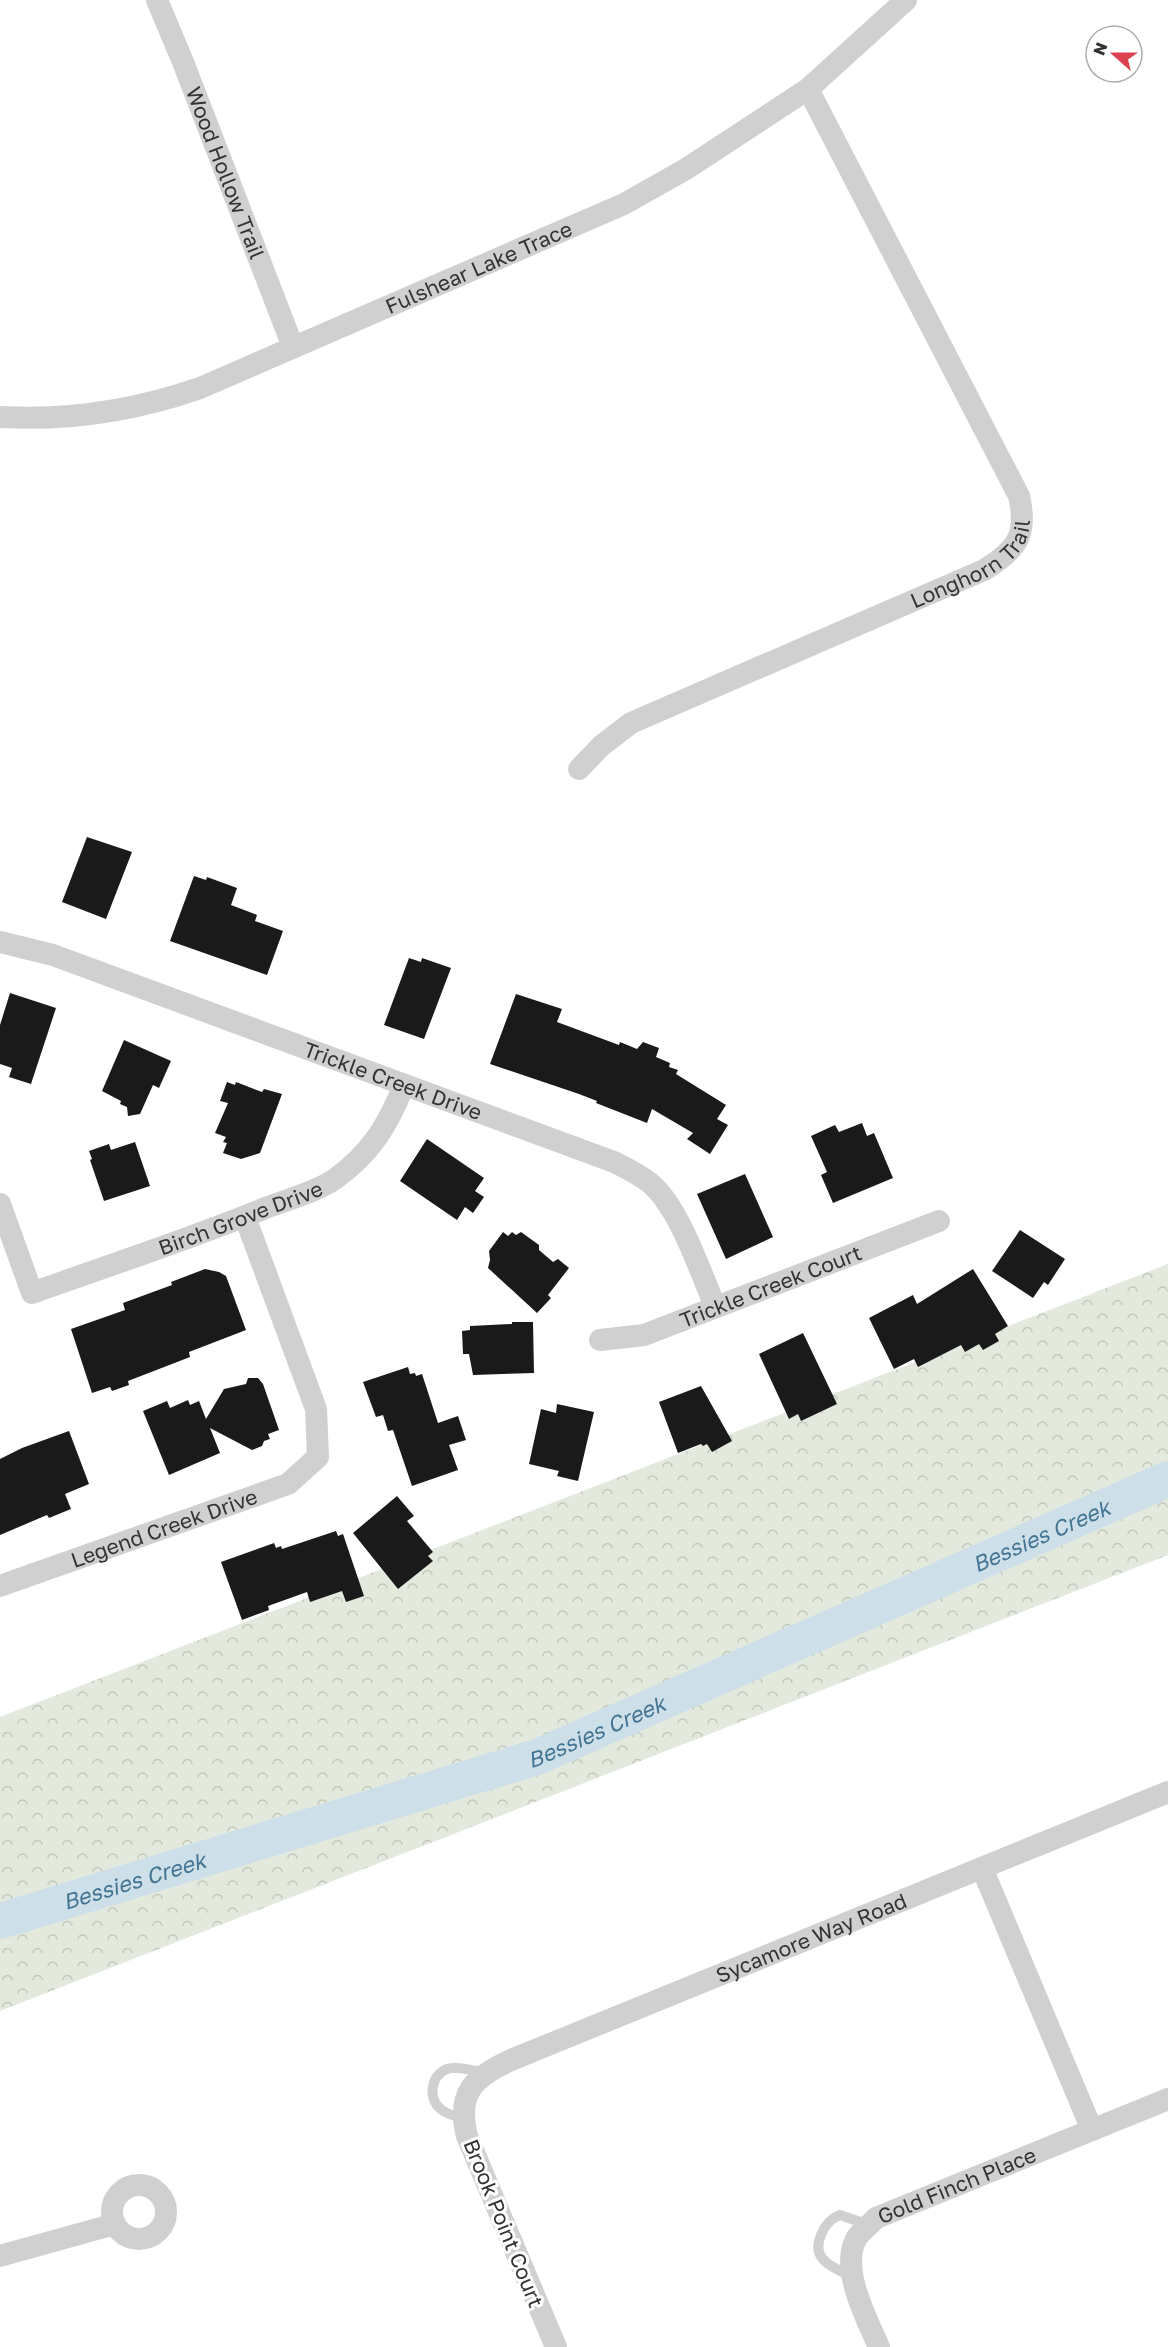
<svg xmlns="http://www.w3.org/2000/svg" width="1168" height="2347" font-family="'Golos Text',sans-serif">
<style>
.forest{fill:url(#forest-crowns)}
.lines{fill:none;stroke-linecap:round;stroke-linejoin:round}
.river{stroke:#cde0ea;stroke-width:36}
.building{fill:#1a1a1a}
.service{stroke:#d0d0d0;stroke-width:10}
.minor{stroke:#d0d0d0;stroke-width:22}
.labels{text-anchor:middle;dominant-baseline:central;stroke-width:6;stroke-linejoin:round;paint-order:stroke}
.street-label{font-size:21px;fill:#333;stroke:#fff}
.water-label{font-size:22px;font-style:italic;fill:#447592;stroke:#fff}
</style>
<defs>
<pattern id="forest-crowns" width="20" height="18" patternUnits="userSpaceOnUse" patternTransform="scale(1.5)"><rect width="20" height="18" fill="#e3e9dc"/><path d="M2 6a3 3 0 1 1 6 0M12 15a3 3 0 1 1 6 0" fill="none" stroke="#c3c8bd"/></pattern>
</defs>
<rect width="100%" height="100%" fill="#fff"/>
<!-- forest -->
<path class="forest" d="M1168,1264V1555L0,2011V1717Z"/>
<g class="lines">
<!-- river -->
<path class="river" id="s1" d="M0,1921L537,1757L1168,1479"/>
</g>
<!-- building -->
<path class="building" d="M87,837L132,852L106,919L62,902Z
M194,876L206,880L207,877L237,888L231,905L257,915L255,921L283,931L267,975L170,941Z
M409,958L421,962L422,958L451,968L424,1039L384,1025Z
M10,993L56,1008L31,1084L9,1077L12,1068L0,1064V1025Z
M516,994L562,1009L557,1022L619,1045L620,1042L637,1049L643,1042L659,1048L656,1057L670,1063L669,1067L678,1070L676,1074L726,1105L717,1119L728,1125L710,1154L687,1139L693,1133L652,1109L647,1123L596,1103L597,1101L579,1094L490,1064Z
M124,1040L171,1061L159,1088L153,1085L140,1114L128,1116L127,1107L120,1104L121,1101L102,1091Z
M227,1082L235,1085L236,1082L262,1092L264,1089L282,1094L260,1153L241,1159L223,1153L227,1143L223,1142L226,1137L215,1133L228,1103L220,1101Z
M862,1123L867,1136L874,1133L893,1178L833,1203L821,1175L827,1172L811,1136L835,1125L839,1132Z
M427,1139L484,1178L475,1191L484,1197L473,1213L465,1207L457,1220L400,1181Z
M135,1142L150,1186L104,1201L90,1160L92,1159L89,1151L109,1144L111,1150Z
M745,1174L773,1237L726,1259L697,1194Z
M1020,1230L1065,1259L1048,1285L1044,1282L1033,1298L992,1271Z
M503,1232L508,1236L512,1232L516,1235L521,1232L539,1245V1250L553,1262L558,1259L569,1268L548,1295L551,1298L537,1313L488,1268L490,1260L489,1251Z
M205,1269L219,1272L226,1276L246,1330L189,1352L190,1357L128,1381L129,1385L112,1391L110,1387L92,1393L71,1329L125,1310L123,1303L172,1285L171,1282Z
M973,1269L1008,1326L995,1334L999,1341L983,1350L979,1344L965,1352L961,1345L918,1367L914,1359L894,1369L869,1318L913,1295L917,1304Z
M512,1322H533L534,1373L473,1375L469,1354H463L462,1331L470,1330V1326L512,1324Z
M803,1333L837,1404L801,1421L798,1414L789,1419L759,1354Z
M408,1367L410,1374L415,1373L416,1376L422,1374L438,1423L458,1416L466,1440L449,1445L458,1470L412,1486L393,1430L388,1431L383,1415L376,1417L363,1382Z
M248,1378H258L263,1384L279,1430L268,1434L270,1439L264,1441L262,1446L252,1450L210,1428L220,1453L169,1475L143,1411L167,1401L170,1408L188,1400L190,1405L199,1401L206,1419L224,1389L246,1384Z
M701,1386L732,1441L712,1452L707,1444L703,1446L701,1444L678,1453L659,1402Z
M557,1404L594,1412L578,1481L557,1476L559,1471L529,1464L541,1409L556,1413Z
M69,1431L89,1484L65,1494L71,1509L49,1518L47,1515L0,1535V1459L22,1448Z
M397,1496L414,1516L407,1521L433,1552L428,1556L433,1561L398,1589L353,1533Z
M336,1531L338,1536L343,1534L364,1596L346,1602L342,1591L310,1602L307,1592L268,1606L269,1610L242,1620L221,1562L274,1543L276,1548L281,1546L282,1549Z"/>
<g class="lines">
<!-- service -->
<path class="service" d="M464,2119C457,2116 448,2115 442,2110C425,2098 432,2069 453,2068C463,2067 475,2071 485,2073
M853,2277C834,2268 810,2260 821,2235C825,2225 830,2219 840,2215L869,2225"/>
<!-- minor -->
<g class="minor">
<path id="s2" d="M157,0L183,62L293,347"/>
<path id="s3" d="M0,417C70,421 134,411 200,388L624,204L686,169L808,89L906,0"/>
<path id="s4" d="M579,769L601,746L631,723L984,570C1017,550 1028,535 1019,496L808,89"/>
<path id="s5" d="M0,942L53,955L614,1162C626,1168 639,1174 650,1183C679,1207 700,1271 715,1306"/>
<path id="s6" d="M0,1204L32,1293C110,1265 190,1239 268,1207C287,1200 320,1190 335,1179C371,1153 388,1125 404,1085"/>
<path id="s7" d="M600,1340L644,1335L939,1221"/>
<path id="s8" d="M0,1586L288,1484L318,1457L316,1409L245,1217"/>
<path d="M982,1868L1092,2130"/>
<circle cx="139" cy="2212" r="27"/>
<path d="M0,2256L115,2224"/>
<path id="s9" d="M556,2347L467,2136C456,2093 474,2077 511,2060L1168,1792"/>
<path id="s10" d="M879,2347C867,2319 840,2270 856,2239C860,2232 870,2225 876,2218L1168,2099"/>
</g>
</g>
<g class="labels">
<!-- street labels -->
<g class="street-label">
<text stroke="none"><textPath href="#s2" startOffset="186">Wood Hollow Trail</textPath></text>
<text stroke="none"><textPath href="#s3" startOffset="507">Fulshear Lake Trace</textPath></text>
<text stroke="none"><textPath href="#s4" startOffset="448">Longhorn Trail</textPath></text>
<text stroke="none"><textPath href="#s5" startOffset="417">Trickle Creek Drive</textPath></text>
<text stroke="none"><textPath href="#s6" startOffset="316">Birch Grove Drive</textPath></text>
<text stroke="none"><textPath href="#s7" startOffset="180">Trickle Creek Court</textPath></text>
<text stroke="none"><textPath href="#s8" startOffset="174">Legend Creek Drive</textPath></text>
<text stroke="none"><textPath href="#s9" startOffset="652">Sycamore Way Road</textPath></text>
<text stroke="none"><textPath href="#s10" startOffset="230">Gold Finch Place</textPath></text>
<text transform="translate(504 2223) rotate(68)">Brook Point Court</text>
</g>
<!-- water labels -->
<g class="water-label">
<text stroke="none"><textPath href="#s1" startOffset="1112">Bessies Creek</textPath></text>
<text stroke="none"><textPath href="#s1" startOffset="626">Bessies Creek</textPath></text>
<text stroke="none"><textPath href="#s1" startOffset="140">Bessies Creek</textPath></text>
</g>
</g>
<!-- north arrow -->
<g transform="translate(1114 54) rotate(291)"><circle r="28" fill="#ffffff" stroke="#adadad" stroke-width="1.5"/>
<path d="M0-4.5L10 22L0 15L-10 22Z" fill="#dc4251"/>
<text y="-9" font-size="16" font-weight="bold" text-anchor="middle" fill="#333333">N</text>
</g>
</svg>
